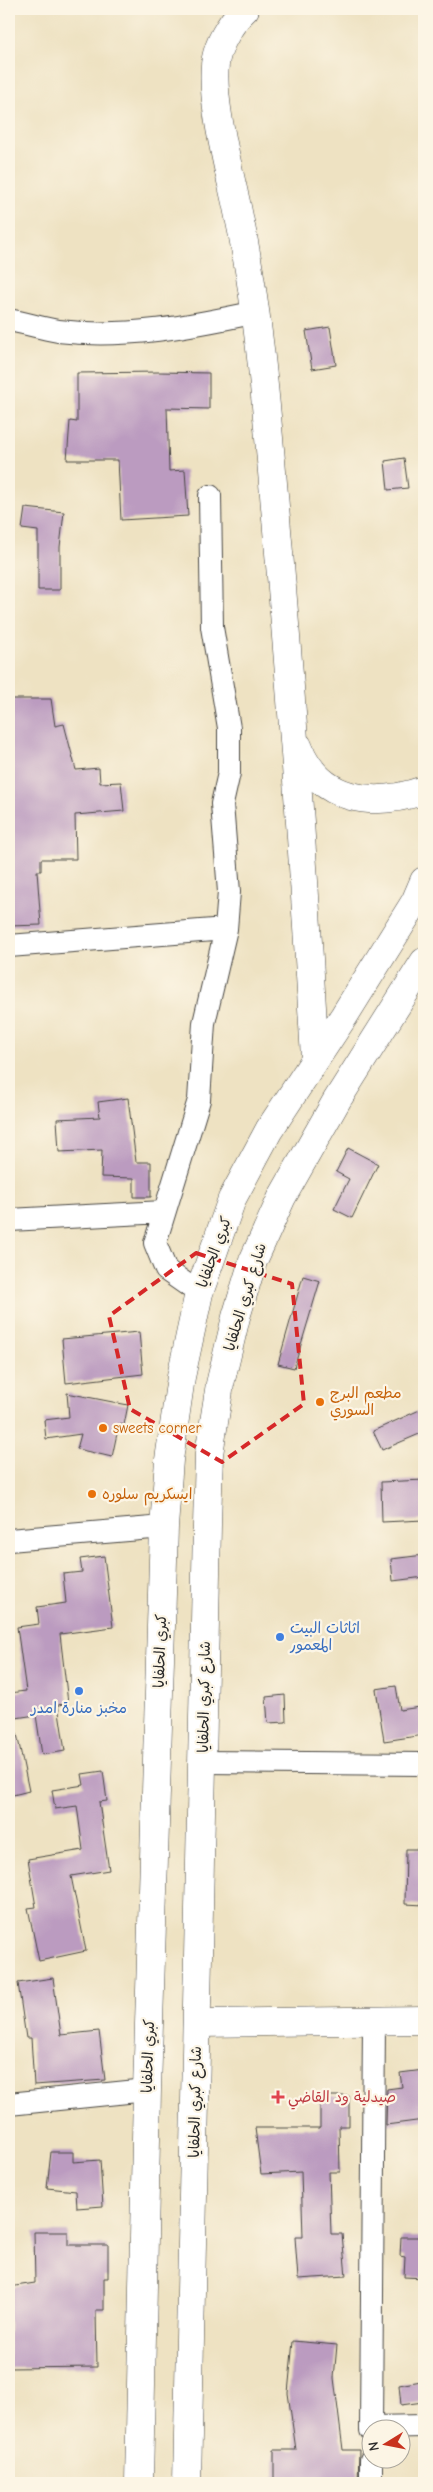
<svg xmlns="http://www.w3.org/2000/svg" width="433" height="2492" font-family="'Comic Neue','Playpen Sans Arabic',sans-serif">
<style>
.building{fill:#bb9bc0}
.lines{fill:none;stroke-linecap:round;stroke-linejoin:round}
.minor-casing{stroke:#484642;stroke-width:24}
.tertiary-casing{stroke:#484642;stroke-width:29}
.primary-casing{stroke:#484642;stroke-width:29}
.minor{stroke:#fff;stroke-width:22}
.tertiary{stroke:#fff;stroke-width:28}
.primary{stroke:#fff;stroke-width:28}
.marked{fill:none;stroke:#d62828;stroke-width:4;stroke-dasharray:10 6;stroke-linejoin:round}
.food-dot{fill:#e8710a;stroke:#fcf5e5;stroke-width:2}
.shop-dot{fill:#3f7fe0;stroke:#fcf5e5;stroke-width:2}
.health-dot{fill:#e0444e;stroke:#fcf5e5;stroke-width:2}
.labels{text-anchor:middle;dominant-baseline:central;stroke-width:4.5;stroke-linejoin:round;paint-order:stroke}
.street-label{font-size:15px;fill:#2b2b2b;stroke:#fcf5e5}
.food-label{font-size:15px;fill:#c56008;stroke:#fcf5e5;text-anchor:start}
.shop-label{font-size:15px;fill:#366cbe;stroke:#fcf5e5;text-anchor:start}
.health-label{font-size:15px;fill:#be3a42;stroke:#fcf5e5;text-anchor:start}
</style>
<rect width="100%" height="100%" fill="#fcf5e5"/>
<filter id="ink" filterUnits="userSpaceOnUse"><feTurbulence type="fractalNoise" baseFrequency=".02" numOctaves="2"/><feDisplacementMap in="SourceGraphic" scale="10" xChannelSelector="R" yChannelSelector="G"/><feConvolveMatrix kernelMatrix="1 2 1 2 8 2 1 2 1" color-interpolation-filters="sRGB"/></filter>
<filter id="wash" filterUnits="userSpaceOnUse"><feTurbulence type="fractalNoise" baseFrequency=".0096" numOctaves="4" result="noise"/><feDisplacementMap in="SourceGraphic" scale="20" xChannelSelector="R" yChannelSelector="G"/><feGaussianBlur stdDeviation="1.12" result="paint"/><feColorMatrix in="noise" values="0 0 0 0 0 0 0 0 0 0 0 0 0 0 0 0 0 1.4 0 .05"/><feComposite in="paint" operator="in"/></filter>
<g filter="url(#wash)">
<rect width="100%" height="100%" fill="#eee2c2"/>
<g id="blocks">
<!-- building -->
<path class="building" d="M330,327L336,365L312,369L306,331Z
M159,372L209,373V409L167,408L169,471L185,470L188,516L121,520L118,460H67L70,421L77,422V373Z
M404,458L408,488L388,490L385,461Z
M25,508L64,512L60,547V590H38V531L22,529Z
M9,699H51L55,726L64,724L76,770L99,768L100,783L121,782L124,811L75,815L76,859H41V871H37L41,925L9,926Z
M128,1098L136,1162H151V1197H134V1178L101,1177L102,1150L59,1152L57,1119L100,1117L98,1102Z
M348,1148L378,1164L352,1218L334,1209L349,1179L336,1172Z
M303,1276L320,1281L294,1368L278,1364Z
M139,1332L143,1374L66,1383L62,1339Z
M67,1393L128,1405L124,1425L119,1424L112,1457L77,1449L81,1434L46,1439L44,1420L69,1417Z
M424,1408V1432L382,1450L373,1431Z
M424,1480V1520L382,1522L381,1482Z
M424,1555V1577L393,1581L391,1559Z
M104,1556L113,1627L60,1634L68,1703L58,1705L65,1751L42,1755L36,1715L9,1719V1693L26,1691L17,1627L39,1624L37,1607L66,1603L63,1574L82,1572L80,1559Z
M396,1686L400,1710L420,1707L424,1735L384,1741L376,1689Z
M285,1695L286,1722L268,1723L266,1697Z
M17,1734L29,1791L9,1796V1735Z
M103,1771L107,1801L99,1802L109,1870L71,1876L86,1951L39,1961L28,1908L36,1907L28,1859L83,1850L77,1806L55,1809L52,1790L84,1785L82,1774Z
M406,1849H424V1905L405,1904Z
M53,1978L61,2035L99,2031L105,2080L34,2085L31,2038H26L18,1983Z
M424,2070V2120L386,2125L387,2089L402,2087L400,2073Z
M320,2096H349V2126H339L340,2172H329L331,2234H342L346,2276L298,2279L295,2237H303L301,2172L261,2174L255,2128H320Z
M51,2152H73V2162L100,2160L103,2206L77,2208L76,2191L47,2188Z
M34,2232H68V2245H108V2278H104V2310H96L97,2367L9,2368V2287L35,2283Z
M401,2237H424V2278L404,2277L405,2257L400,2256Z
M293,2341L337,2345L334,2378L343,2450H359L358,2483H274V2450H296L288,2393Z
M421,2381L423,2402L401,2405L399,2385Z"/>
</g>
</g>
<g filter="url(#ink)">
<use href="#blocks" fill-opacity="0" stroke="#484642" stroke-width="1"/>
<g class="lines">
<defs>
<path id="minor" d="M9,320C25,323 41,328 58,331C125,339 191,326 257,312
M9,946L226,929
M9,1220L164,1212
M199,1293L166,1270L155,1243L199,1100L204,1023L226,929L229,892L222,804L229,773V728L212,627L210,496
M9,1540L164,1527
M202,1762L424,1764
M9,2104L147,2090
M371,2427L424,2426
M371,2430L374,2021
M371,2483V2460"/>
<path id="tertiary" d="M197,2023L424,2020"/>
<path id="primary" d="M245,9C233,20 222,37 217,54C207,88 229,170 237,207C261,317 268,429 278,541C293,713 305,885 315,1058
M298,746C319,802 373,808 424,790
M139,2483L147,2090L164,1527L169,1460L181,1377L199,1293L232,1199L269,1130L344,1016L415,902L424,881
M187,2483L207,1526L209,1454L220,1384L236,1317L253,1261L282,1197L337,1100L424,962"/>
</defs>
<!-- minor casing -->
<use href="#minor" class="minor-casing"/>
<!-- tertiary casing -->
<use href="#tertiary" class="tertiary-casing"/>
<!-- primary casing -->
<use href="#primary" class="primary-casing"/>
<!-- minor -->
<use href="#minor" class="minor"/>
<!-- tertiary -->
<use href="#tertiary" class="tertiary"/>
<!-- primary -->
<use href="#primary" class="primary"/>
</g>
</g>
<!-- marked area -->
<path class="marked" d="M196,1253L292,1284L304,1404L222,1462L130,1409L109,1316Z"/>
<!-- markers -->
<g class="food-dot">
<circle cx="320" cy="1402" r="5"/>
<circle cx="103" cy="1428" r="5"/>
<circle cx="92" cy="1494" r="5"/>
</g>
<g class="shop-dot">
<circle cx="280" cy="1637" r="5"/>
<circle cx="79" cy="1691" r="5"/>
</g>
<path class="health-dot" d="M275.5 2089.5h5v5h5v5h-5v5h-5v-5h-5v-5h5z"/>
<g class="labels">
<!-- street labels -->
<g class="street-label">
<text transform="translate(214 1252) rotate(-70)">كبري الحلفايا</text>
<text transform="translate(245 1297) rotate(-73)">شارع كبري الحلفايا</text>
<text transform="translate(160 1651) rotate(-88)">كبري الحلفايا</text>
<text transform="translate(204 1697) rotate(-89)">شارع كبري الحلفايا</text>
<text transform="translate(148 2056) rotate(-88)">كبري الحلفايا</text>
<text transform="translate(195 2102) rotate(-89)">شارع كبري الحلفايا</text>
</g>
<!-- food labels -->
<g class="food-label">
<text x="330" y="1393">مطعم البرج<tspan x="330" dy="17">السوري</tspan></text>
<text x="113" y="1428">sweets corner</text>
<text x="102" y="1494">ايسكريم سلوره</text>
</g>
<!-- shop labels -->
<g class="shop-label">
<text x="290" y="1628">اثاثات البيت<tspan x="290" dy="17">المعمور</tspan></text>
<text x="79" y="1708" text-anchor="middle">مخبز منارة امدر</text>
</g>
<!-- health labels -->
<g class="health-label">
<text x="288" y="2097">صيدلية ود القاضي</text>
</g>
</g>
<!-- margin -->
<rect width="433" height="2492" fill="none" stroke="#fcf5e5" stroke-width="30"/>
<!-- north arrow -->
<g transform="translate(386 2444) rotate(260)"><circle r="24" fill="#fcf5e5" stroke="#a8a49b"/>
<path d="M0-4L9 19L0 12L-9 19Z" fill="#c8321e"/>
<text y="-8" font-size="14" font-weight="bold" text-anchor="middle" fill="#2b2b2b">N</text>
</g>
</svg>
